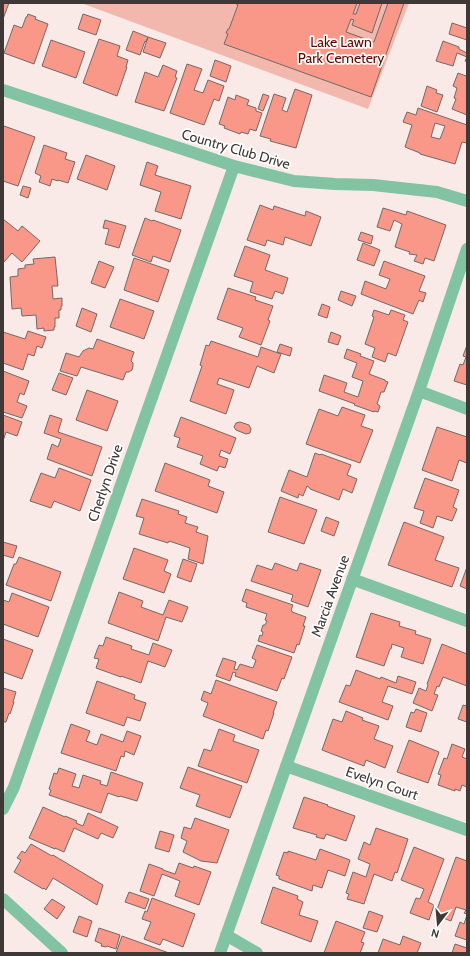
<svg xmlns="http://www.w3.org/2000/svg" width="470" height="956" font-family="Cabin,sans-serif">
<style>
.green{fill:#f3b8ad}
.building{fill:#f99888;stroke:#756865;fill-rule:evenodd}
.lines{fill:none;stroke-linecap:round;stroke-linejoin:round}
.minor{stroke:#82c3a3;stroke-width:12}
.labels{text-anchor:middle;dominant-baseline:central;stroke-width:3.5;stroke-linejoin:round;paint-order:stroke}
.park-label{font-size:14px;fill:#5f0802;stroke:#fff}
.street-label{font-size:14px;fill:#3e3836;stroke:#fff}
</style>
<rect width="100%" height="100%" fill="#faeae7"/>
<!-- green -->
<path class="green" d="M81,3H409L368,109Z"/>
<!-- building -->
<path class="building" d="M3,3H9L3,19Z
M237,3H357L353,14H356L360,3H382L372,33L352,25L354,20L351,19L346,32L374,42L388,3H404L371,97L224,44L228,34L226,33L228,29H229L238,5H237Z
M28,14L36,17L35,19L48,24L34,64L4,53L14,25L22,28L26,17H27Z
M83,14L101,20L96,35L78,29Z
M452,23L467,28V40L449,34Z
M133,31L148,37L146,42L145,41L140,55L126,50Z
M148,37L166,43L160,58L143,52Z
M99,39L120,46L117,56L128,60L126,67H127L117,96L83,83Z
M51,40L85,52L76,78L42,66Z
M443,41L459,47V49L467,53V62L465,61L467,57L457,53L453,66L436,61Z
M215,60L231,66L226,82L210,76Z
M187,64L202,69L194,90L203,93L208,80L224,86L219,101L214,99L204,125L170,113Z
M163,65L177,71L175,77L177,78L164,111L135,102L145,72L158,77Z
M458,73L466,76L467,73V115L452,109L456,99L454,98L457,88L453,86Z
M427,86L437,90L436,93L443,95L437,112L421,106Z
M295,89L312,95L296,148L270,141L271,139L260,136L274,94L286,98L282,110L287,112Z
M263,94L269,96L263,111L258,109Z
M236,95L249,100L247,105L256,108V111L262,113L256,131L250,129L248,134L241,132L240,134L224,128L225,126L219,124L228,97L235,100Z
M418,108L467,125V143L462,142L455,164L420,154V153L405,147L412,125L403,122L407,112L416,115ZM435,123L445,126L440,139L431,137Z
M4,126L35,137L18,186L3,181V129Z
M44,145L67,153L65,159L75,162L68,183L58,180V181L52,179L50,186L39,182L41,176L35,173Z
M86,155L115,166L107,190L77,179Z
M147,162L158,166L155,175L191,186L181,219L155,211L161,192L140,185Z
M23,186L31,188L28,198L20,195Z
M260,205L273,210L274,206L305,216L306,211L321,217L311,246L285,237L283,245L267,240L265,246L247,240Z
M383,208L406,215L407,211L446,225L434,261L425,258L423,264L414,261L417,255L409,254L410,252L395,247L402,224L394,220L390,231L377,227Z
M145,218L152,221L153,220L181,230L170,262L153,256L151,262L132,255Z
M3,219L18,231L22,226L40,241L22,262L12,253L3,263Z
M105,220L126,226L119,248L105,244L109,229L103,228Z
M361,232L373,236L371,244L358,240Z
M363,243L380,250L374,266L357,260Z
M245,246L270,255L265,270L288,278L283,294L275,291L272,299L250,292L253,282L234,276Z
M55,257L58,286H52L53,299L62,298V306H61V310H59V318H55V327H54V330L44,331V328L37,329L36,315L22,316L21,308L12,309L10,277L18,276V269L25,268V265L34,264L33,259Z
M134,258L169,270L158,302L124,290Z
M99,261L114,267L105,288L91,283Z
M384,261L425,276L419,291L426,293L423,302L419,300L413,314L361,294L365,281L386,289L390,279L379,275Z
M228,288L256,297L255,300L273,306L268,320L270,321L261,345L239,337L243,328L217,319Z
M341,291L356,296L352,306L338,300Z
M120,299L154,311L144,339L110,327Z
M322,304L330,307L327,318L318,315Z
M82,308L97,314L91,332L76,326Z
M374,310L389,315L391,310L405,315L403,320L408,322L396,356L388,353L385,362L372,357L375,348L365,344L374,317L372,316Z
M28,331L46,337L42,348L37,346L34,356L28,354L23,370L3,363V332L25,339Z
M331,332L341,336L338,345L328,342Z
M97,339L134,352L131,361L133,363V366L132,370L129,372H126L123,380L81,367L77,376L60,371L66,353L79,357L83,351L89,348L93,349Z
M211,341L258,357L261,347L281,354L274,373L257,366L249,388L219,378L217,384L234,390L226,414L190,401L202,366L200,365L206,345L209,346Z
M280,344L292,348L290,356L277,352Z
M467,345V385L454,381L460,364L463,365L466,357L463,356Z
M347,349L361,354L360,356L374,361L369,374L385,380V381L388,382L384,392H381L377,404L380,406L378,412L374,411V412L354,405L355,404L319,391L324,375L347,383L344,392L358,397L363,381L352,377L357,363L344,358Z
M3,371L29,381L24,395L20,393L17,402L27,406L22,418L3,412Z
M59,373L73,378L66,395L52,390Z
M87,390L118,401L107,431L76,420Z
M342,407L365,415L361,426L373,430L360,463L306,444L319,409L338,416Z
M3,415L22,422L17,436L6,432L3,441Z
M50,415L62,419L58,432L102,447L92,476L47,459L52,444L58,447L61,439L44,433Z
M181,417L236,438L230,454L221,450L219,456L228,459L225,468L219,466L217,471L200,464L203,456L177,447L180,438L174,436Z
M240,422L249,425L251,429L250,433L246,434L236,430L234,427L236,423Z
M437,427L467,437L466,440L467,441V463L459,460L452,481L422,470Z
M315,453L320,455L321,454L351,465L347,475L357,479L352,493L343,489L339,500L310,489V488L307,486L303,496L299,494L298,498L281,491L289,470L307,477Z
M165,463L210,480L208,486L224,492L217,513L155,491Z
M59,468L91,480L80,511L54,501L51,508L30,501L41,473L55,478Z
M425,478L459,490L453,507L457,509L452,521L437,516L433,528L420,523L424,511L414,508Z
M280,497L317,510L304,544L268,532Z
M142,499L179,511L178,514L187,517L185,523L198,527L196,532L208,536L203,564L188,559L190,548L169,541L168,543L139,534L144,518L136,516Z
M326,517L339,522L334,536L321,531Z
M404,522L444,537L435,560L459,568L452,587L388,565Z
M3,542L17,546L13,558L3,555Z
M134,548L168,560L164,571L171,574L164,593L123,579Z
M19,557L61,572L51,601L6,585L14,564H16Z
M183,559L197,564L191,582L177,577Z
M275,563L297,571L300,563L321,570L308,607L291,601L293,595L251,581L257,565L272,570Z
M467,567V589L460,586Z
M246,589L293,605L291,610L292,611V612L306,617L303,626H305L299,645L297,644L294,653L258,641L260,635L262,636L263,632L261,631L263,625H265L267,621L265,620L267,614L246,607L247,603L242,601Z
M119,592L143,601L141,607L163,615L169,600L188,607L182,622L166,617L158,641L108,623Z
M12,593L49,607L38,637L3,624V600L9,602Z
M371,613L400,622L399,626L416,631L415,634L431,639L423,664L401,657L404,648L392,644L391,649H390L384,666L356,657Z
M106,637L132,646L131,649L149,655L153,643L172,650L165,667L148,661L141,683L121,676V677L96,668L99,659L94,658L99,645L103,646Z
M3,639L33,650L22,679L3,672Z
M442,644L467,654V686L443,677L439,687L437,686L434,694L438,695L432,711L413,703L419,688L426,691L428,685L427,684Z
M257,645L292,657L284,679L282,678L277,691L235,676L236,673L233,672L230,681L216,676L223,658L236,662L234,669L237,670L240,664L253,668L256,660L252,658Z
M356,670L380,679L381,677L396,683L398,676L416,682L412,694L388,686L382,702L393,706L388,720L339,702L346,685L350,686Z
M216,680L277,702L273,713H274L268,731L266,730L263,739L203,716L208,703L201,700L204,691L211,694Z
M97,681L135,695L134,699L146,703L140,721L127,717L124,726L86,713Z
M3,688L16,692L13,702H14L10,714L9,713L6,722H3Z
M463,705L467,706V722L458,719Z
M416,709L427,713L421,732L406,727L411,712L414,713Z
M346,711L363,718L362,720L379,726L374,739L393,746L385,768L366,760L364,766L322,750L333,719L342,722Z
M71,724L90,731L86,741L97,745L101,734L123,742L127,731L141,736L134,755L125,751L124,757L121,756L116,771L61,753Z
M219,729L235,735L233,741L259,750L247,783L198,766L204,749L211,751Z
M409,740L439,752L428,783L397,772Z
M452,744L465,749L462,757L467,759V787L462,785L460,791L455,789V791L438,785L441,775L438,774L444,758L447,759Z
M188,767L242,786L230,818L196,806L200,795L180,788Z
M59,768L76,774L72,786L79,788L83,775L101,781L100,784L107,786L111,772L143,783L137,801L120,796L119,797L108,793L101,813L49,795L51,790L49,789L54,773L57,774Z
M304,797L328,805L327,806L355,816L346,841L326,834L324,839L316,837L317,835L293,828Z
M43,807L65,817V816L77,821L76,823L83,826L88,813L118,827L113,838L101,833L98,839L74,828L64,852L55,848V849L29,838Z
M195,818L229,830L217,863L201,861L183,852L187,841L181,838L184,827L191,829Z
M376,828L408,839L397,873L395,872L392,881L374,874L364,904L347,899L349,894L346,893L353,872L366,877L370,864L358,859L364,842L370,845Z
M160,831L174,835L169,852L155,848Z
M31,844L52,856L53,855L103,885L97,905L53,878L46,890L44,888L43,889L14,872L21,860L17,858L22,851L25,853Z
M414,847L444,859L428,902L434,905L429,920L410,913L416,898L420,899L424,889L401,880Z
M320,849L350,860L345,876L328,870L322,888L313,885L312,891L279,879V876L276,875L284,852L288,853V851L316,860Z
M456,857L467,861V914L464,913L466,910L456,907L451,921L435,915Z
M179,863L193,868L194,866L211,872L199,905L175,896L180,881L162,874L154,896L140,891L149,864L163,869V870L175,874Z
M273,887L298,896L297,899L303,902L299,915L318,921L311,942L261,923Z
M129,892L149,899L145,909L125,902Z
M152,898L195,914L183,947L163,939L160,945L144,939L151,922L142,919L145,911L147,912Z
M52,899L65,907L57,919L44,909Z
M369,911L383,916L377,932L363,928Z
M467,915V940L455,936L460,922L464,924Z
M79,916L92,921L87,937L73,932Z
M336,921L365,932L361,942L364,943L360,953H324Z
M99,928L120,935L116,949L107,946L106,947L101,946L102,944L95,941Z
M122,936L169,953H116Z
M403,936L421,943L417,953H378L383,939L400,945Z
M455,944L467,948V953H452Z"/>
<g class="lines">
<!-- minor -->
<path class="minor" d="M3,90L234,166L294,181L335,184L373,185L437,192L467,201
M419,391L467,409
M352,579L467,621
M286,766L467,830
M3,809L14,787L234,166
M3,899L62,953
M226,935L257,953
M220,953L419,391L467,249"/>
</g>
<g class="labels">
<!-- park labels -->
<g class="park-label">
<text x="341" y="42">Lake Lawn<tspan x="341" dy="16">Park Cemetery</tspan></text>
</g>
<!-- street labels -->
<g class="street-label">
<text transform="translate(236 149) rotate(16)">Country Club Drive</text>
<text transform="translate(105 483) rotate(-71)">Cherlyn Drive</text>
<text transform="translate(330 596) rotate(-70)">Marcia Avenue</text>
<text transform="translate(382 783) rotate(19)">Evelyn Court</text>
</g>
</g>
<!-- border -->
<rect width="470" height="956" fill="none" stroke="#3e3836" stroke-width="8"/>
<!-- north arrow -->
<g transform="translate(438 924) rotate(196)" stroke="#ffffff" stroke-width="3" paint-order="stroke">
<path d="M0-3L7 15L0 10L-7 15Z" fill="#3e3836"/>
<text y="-6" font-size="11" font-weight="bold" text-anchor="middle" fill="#3e3836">N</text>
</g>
</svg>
